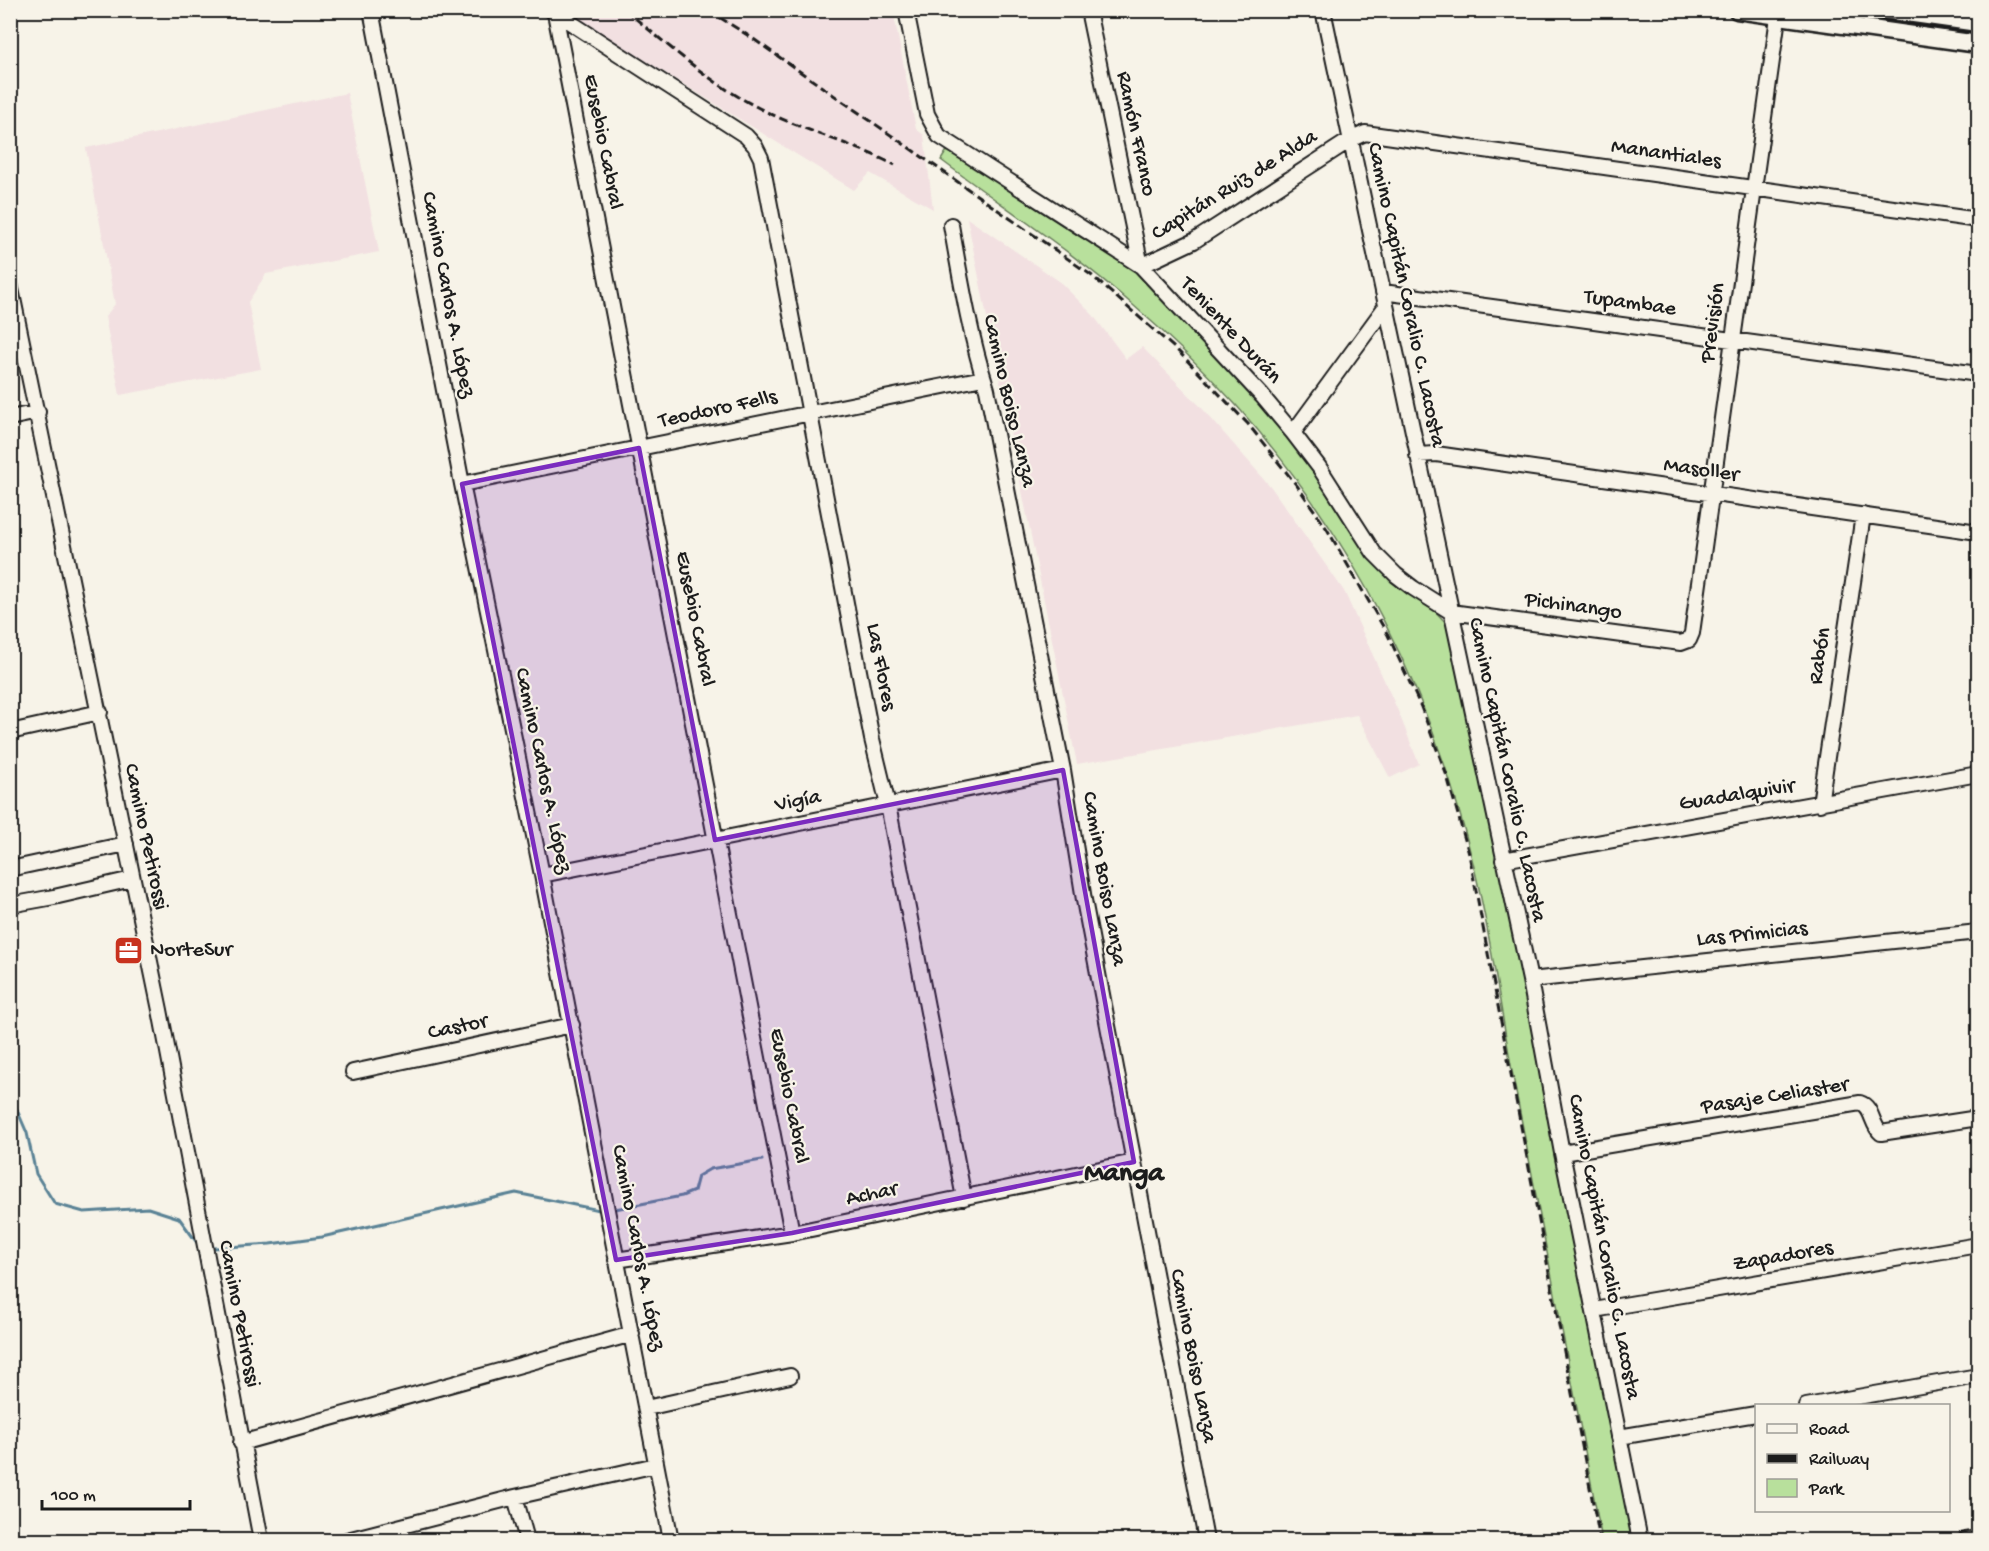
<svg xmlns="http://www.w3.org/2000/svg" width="1989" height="1551" font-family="'Gochi Hand',sans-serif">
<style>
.built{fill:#f2e0e1}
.green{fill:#b8e09c;stroke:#6a7e5c;stroke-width:1.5}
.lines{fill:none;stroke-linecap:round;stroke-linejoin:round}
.stream{stroke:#5a8295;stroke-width:3}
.minor-casing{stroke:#1c1c1c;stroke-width:18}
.major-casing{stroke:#1c1c1c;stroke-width:21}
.minor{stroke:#f7f3e8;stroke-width:14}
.major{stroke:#f7f3e8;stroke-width:16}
.rail{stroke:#1c1c1c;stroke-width:3;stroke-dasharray:9 4.5;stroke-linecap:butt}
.marked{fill:#7b2cbf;fill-opacity:0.2;stroke:#7b2cbf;stroke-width:4.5;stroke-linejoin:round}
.labels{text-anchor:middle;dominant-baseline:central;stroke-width:4.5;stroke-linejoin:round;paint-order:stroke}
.street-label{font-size:22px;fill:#1c1c1c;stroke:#f7f3e8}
.poi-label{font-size:22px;fill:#1c1c1c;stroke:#f7f3e8;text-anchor:start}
.district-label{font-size:28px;font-weight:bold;fill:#1c1c1c;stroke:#f7f3e8}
</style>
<rect width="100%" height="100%" fill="#f7f3e8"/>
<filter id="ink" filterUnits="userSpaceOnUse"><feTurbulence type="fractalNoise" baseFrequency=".0167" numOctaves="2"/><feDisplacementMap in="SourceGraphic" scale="12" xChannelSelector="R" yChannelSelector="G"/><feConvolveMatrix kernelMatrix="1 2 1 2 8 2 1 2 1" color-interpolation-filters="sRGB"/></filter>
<g filter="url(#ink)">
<!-- built -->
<path class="built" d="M565,11H893L916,129L924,135L933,209L870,173L854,190Z
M347,93L379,252L266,274L248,302L261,369L120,395L105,317L115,304L86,148Z
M967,218L1059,281L1093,315L1126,359L1142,347L1201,407L1271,487L1344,591L1398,711L1419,764L1390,778L1357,715L1077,764Z"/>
<!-- green -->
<path class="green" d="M1781,11H1846L1978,28V40Z
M950,151L1079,236L1115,255L1135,270L1203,339L1285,428L1349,519L1447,624L1552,1121L1632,1540H1602C1574,1391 1545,1241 1516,1092C1501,1016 1492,938 1473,863C1432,694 1353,535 1236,405C1204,370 1169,336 1133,305C1073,252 1005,208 941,160L946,152Z"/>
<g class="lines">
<!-- stream -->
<path class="stream" d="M10,1103H14L27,1133L36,1174L55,1204L84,1212L148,1208L179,1218L198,1244
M615,1209L682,1196L694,1191L698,1176L710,1169L762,1160
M214,1248L270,1244L322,1237L516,1193L599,1210"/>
<defs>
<path id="minor" d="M371,10L462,484L542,875L671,1540
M551,10L746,136L755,146L761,158L872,739L888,805L964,1198
M906,10L927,114L939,136L1141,266L1262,396L1293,433L1319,467L1374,553L1396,575L1413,588L1451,612L1681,643L1689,640L1692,633L1779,10
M1088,10L1141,266L1194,241L1350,140L1365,133L1978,220
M1323,10L1530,980L1562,1153L1640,1540
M555,13L792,1233
M951,225C961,281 970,336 987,389L1063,770L1084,900L1206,1540
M10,284L160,1010L261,1540
M1383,292L1978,374
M10,418L38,412
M1293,433L1386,306
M1417,455L1436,454L1978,532
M462,484L983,378
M10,732L100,712
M1820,804L1863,515
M1503,860L1978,774
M10,869L126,844
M542,875L1063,770
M10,905L54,897L132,879
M1530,980L1978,932
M353,1072L572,1025
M1562,1153L1860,1103C1873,1107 1871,1125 1881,1133L1978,1118
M616,1260L792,1233L1134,1162
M1594,1310L1978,1245
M1806,1406L1978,1376
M646,1408L790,1376
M1619,1437L1756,1414
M241,1443L632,1334
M515,1497L527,1540
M347,1540L515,1497L656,1465
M1965,1540L1978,1538"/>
<path id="major" d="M1737,10L1978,44
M1885,10L1978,23"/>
</defs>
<!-- minor casing -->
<use href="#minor" class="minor-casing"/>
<!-- major casing -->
<use href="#major" class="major-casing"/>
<!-- minor -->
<use href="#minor" class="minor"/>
<!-- major -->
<use href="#major" class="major"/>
<!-- rail -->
<path class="rail" d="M625,10C666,43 707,81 755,106C800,130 849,142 895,165
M708,10L752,38L1091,275L1179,352L1248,424L1298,487L1327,529L1388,635L1421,707L1447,776L1469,854L1600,1540"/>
</g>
</g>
<!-- marked area -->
<path class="marked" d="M639,448L715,840L1063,770L1134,1162L792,1233L616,1260L462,484Z"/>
<!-- icons -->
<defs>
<symbol id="office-square" viewBox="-11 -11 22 22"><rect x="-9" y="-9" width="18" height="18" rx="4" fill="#c8321e" stroke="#f7f3e8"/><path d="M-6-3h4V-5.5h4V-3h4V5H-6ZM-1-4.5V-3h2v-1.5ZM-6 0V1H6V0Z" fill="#fff"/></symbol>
</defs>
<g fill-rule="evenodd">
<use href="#office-square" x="112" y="934" width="33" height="33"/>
</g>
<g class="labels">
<!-- street labels -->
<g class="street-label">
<text transform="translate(1135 134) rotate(78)">Ramón Franco</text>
<text transform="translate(602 142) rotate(79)">Eusebio Cabral</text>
<text transform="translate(1666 155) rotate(8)">Manantiales</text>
<text transform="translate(1235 186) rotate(-32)">Capitán Ruiz de Alda</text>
<text transform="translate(447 295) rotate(79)">Camino Carlos A. López</text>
<text transform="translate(1405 295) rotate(78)">Camino Capitán Coralio C. Lacosta</text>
<text transform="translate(1630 304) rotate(8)">Tupambae</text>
<text transform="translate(1714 323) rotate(-82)">Previsión</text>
<text transform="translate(1230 331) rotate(47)">Teniente Durán</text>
<text transform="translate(1008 401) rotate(77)">Camino Boiso Lanza</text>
<text transform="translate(718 410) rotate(-12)">Teodoro Fells</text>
<text transform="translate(1701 471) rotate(8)">Masoller</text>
<text transform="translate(1573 607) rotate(8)">Pichinango</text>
<text transform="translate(694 619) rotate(79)">Eusebio Cabral</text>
<text transform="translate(1821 656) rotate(-81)">Rabón</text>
<text transform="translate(880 667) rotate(79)">Las Flores</text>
<text transform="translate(1506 770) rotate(78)">Camino Capitán Coralio C. Lacosta</text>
<text transform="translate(542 771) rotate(78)">Camino Carlos A. López</text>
<text transform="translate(1737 796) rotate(-9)">Guadalquivir</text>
<text transform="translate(798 802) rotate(-11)">Vigía</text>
<text transform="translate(145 837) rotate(78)">Camino Petirossi</text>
<text transform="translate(1103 879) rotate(80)">Camino Boiso Lanza</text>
<text transform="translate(1752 935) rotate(-6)">Las Primicias</text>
<text transform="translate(458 1028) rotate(-12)">Castor</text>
<text transform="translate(788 1096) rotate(79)">Eusebio Cabral</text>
<text transform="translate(1775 1097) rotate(-9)">Pasaje Celiaster</text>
<text transform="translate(872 1195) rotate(-12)">Achar</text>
<text transform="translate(1603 1247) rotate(79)">Camino Capitán Coralio C. Lacosta</text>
<text transform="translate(637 1248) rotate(79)">Camino Carlos A. López</text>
<text transform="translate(1783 1257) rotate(-10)">Zapadores</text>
<text transform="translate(238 1314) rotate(79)">Camino Petirossi</text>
<text transform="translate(1192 1356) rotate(79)">Camino Boiso Lanza</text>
</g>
<!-- poi labels -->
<g class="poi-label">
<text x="150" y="951">NorteSur</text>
</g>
<!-- district labels -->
<g class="district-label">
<text x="1124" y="1174">Manga</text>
</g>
</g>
<!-- margin -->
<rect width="1989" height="1551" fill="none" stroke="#f7f3e8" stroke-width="36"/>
<rect x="18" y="18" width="1953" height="1515" fill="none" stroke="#1c1c1c" stroke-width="2" filter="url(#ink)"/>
<!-- legend -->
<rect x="1755" y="1404" width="195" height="108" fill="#f7f3e8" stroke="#9f9d96" stroke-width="1.5"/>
<rect x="1767" y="1424" width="30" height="9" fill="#f7f3e8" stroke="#9f9d96" stroke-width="1.5"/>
<text x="1809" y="1434" font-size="18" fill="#1c1c1c">Road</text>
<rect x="1767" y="1454" width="30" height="9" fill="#1c1c1c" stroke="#9f9d96" stroke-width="1.5"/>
<text x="1809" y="1464" font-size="18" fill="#1c1c1c">Railway</text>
<rect x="1767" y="1479" width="30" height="18" fill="#b8e09c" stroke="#9f9d96" stroke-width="1.5"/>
<text x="1809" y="1494" font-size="18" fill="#1c1c1c">Park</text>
<!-- scale -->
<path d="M42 1500v9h148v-9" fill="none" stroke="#1c1c1c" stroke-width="3"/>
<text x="51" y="1500" font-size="18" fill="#1c1c1c" stroke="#f7f3e8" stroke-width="4.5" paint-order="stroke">100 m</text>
</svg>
